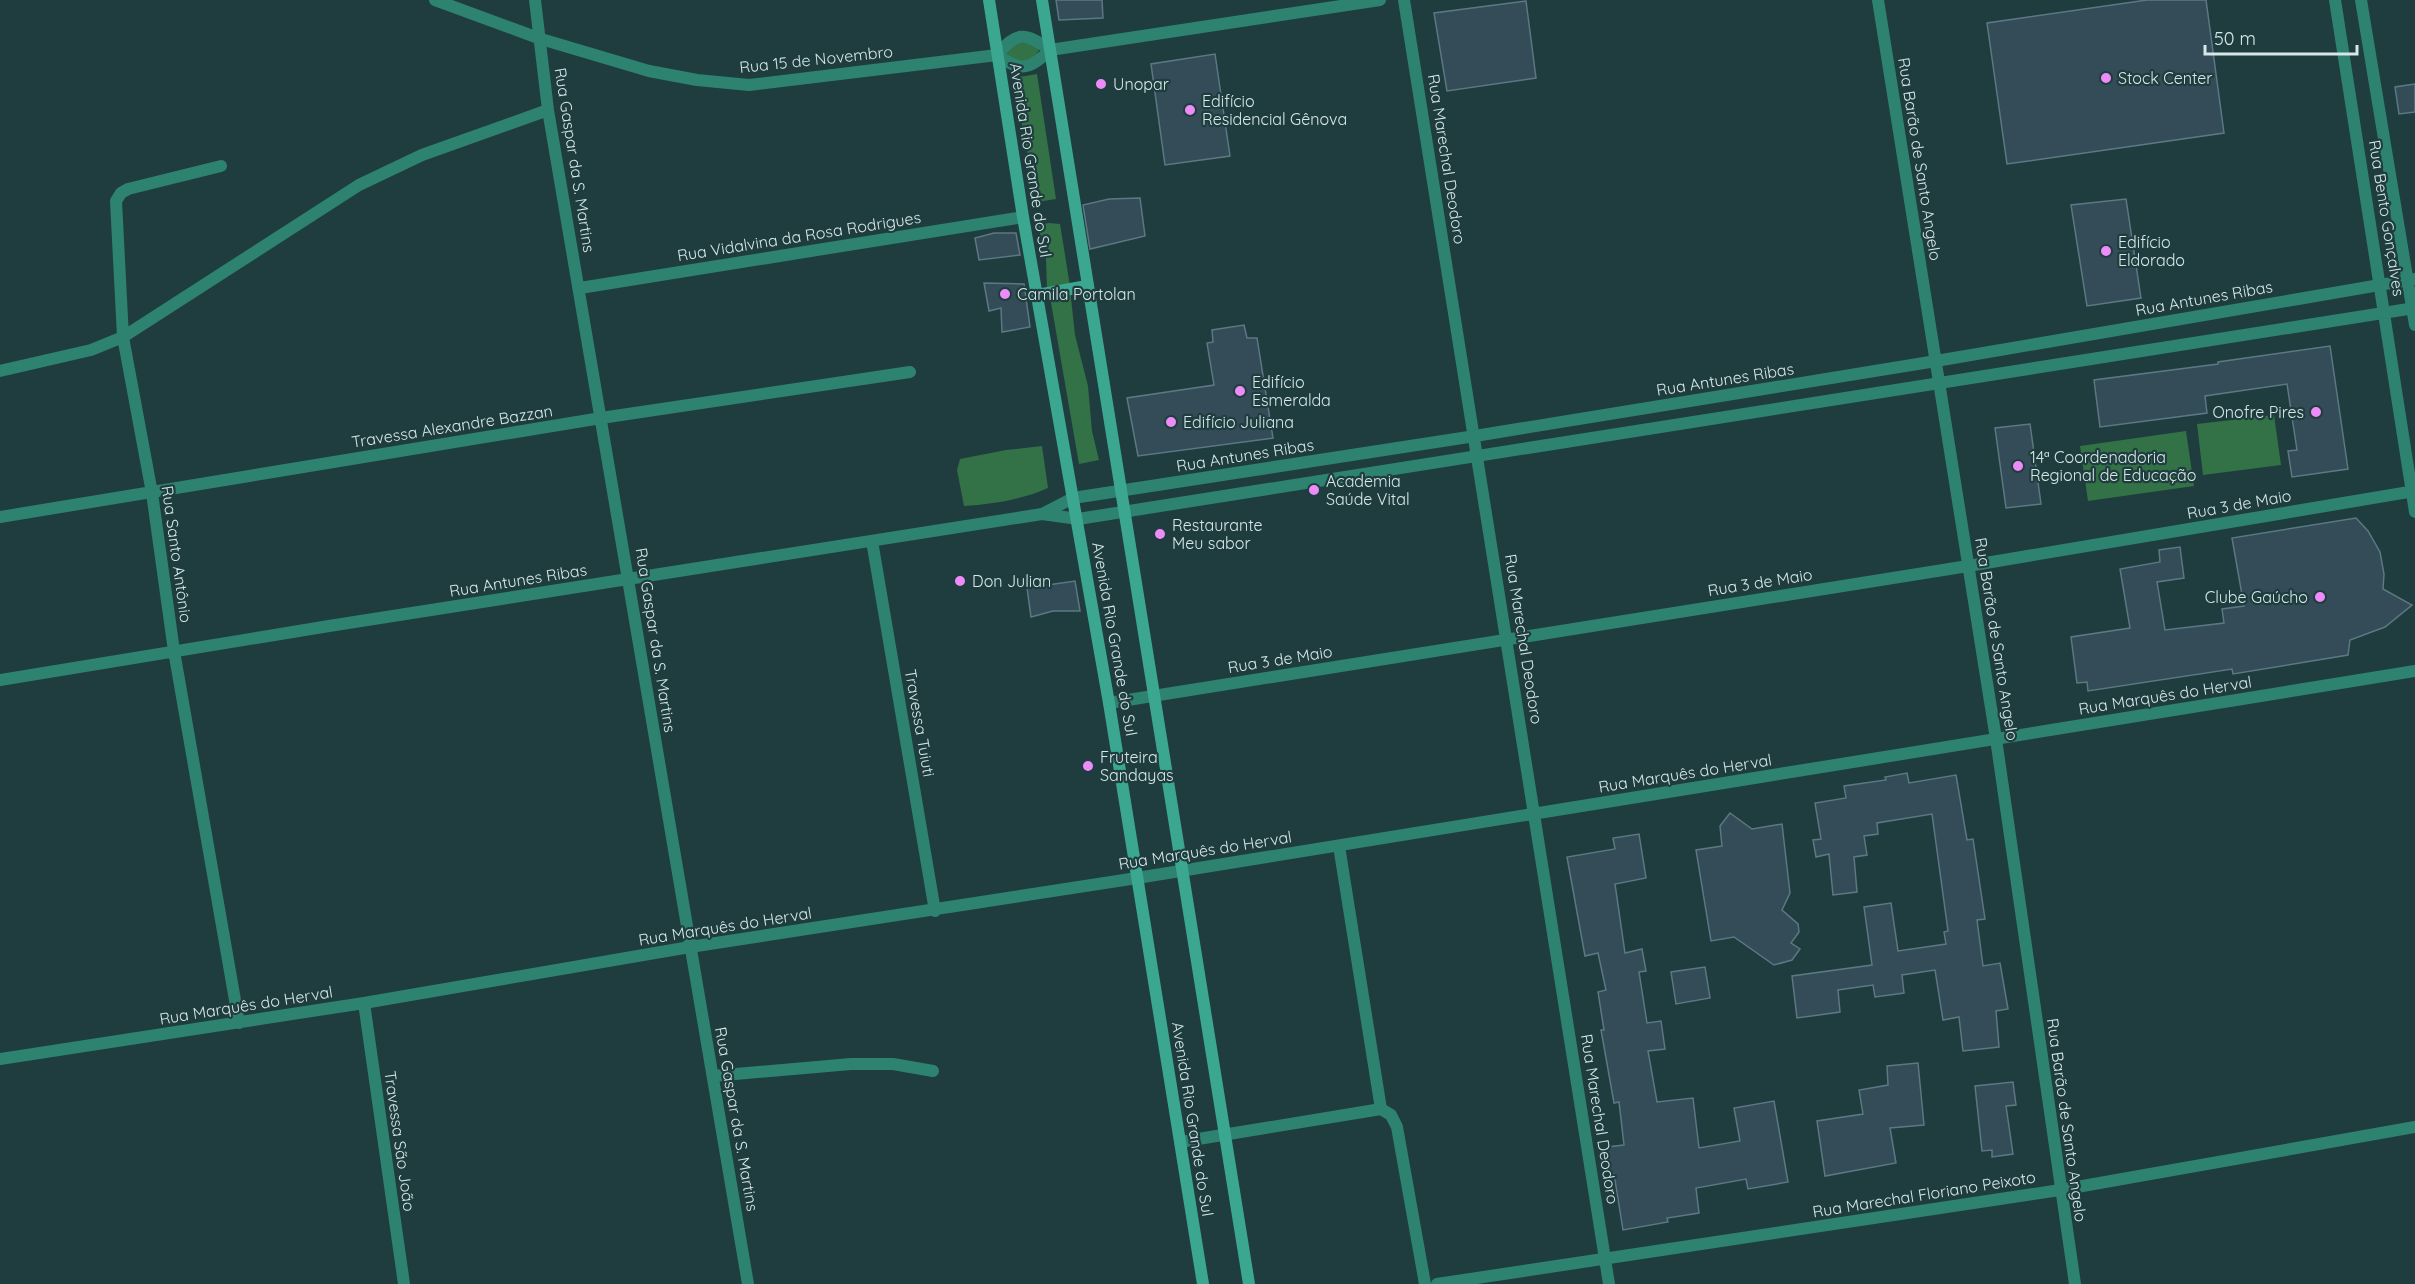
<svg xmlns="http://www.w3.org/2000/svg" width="2415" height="1284" font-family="Quicksand,sans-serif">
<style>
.green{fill:#337146}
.building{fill:#334c57;stroke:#5c7883;stroke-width:1.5}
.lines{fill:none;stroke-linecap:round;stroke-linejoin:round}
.minor{stroke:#2d8270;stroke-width:12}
.tertiary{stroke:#2d8270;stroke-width:12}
.secondary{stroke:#3ba790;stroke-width:12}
.poi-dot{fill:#ed8cf9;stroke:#1f3d3e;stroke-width:2}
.labels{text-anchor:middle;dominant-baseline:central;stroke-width:4.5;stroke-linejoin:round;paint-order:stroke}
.street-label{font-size:16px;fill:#d6e7e8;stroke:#1f3d3e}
.poi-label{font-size:16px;fill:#d6e7e8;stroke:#1f3d3e;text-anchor:start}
</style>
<rect width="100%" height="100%" fill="#1f3d3e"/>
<!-- green -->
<path class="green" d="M1016,42L1036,44L1039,50C1031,64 1023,62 1008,59L1005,53Z
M1037,74L1056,199L1037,202L1013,78Z
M1049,223L1060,224L1070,286L1047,289L1046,259L1038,225Z
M1070,289L1075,335L1088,386L1092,431L1099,460L1079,464L1050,297Z
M2274,415L2281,465L2203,475L2197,424Z
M2186,431L2194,486L2088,501L2080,446Z
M1042,446L1048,488C1021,500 993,504 964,506L957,470L960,459L1006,450Z"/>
<!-- building -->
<path class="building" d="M1056,0H1102L1103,18L1059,20Z
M2147,0H2206L2224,133L2007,164L1987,23Z
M1526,1L1536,78L1447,91L1434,13Z
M1215,54L1230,156L1165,165L1151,64Z
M2415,84V112L2399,114L2395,87Z
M1140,198L1145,236L1090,249L1083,205L1109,199Z
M2126,199L2141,298L2087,306L2071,205Z
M994,233H1016L1020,255L979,260L975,238Z
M984,283L1024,284L1030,327L1002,332L1001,308L989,311Z
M1244,325L1247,338H1257L1273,438L1138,456L1127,398L1214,385L1207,343L1213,342L1212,330Z
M2330,346L2348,469L2292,477L2288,451L2297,450L2287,384L2205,396L2207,413L2100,427L2094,380L2218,364V362Z
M2030,424L2041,504L2006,508L1995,428Z
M2356,518L2368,531L2380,552L2384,574L2383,589L2412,605L2385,627L2350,640L2348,655L2233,674L2232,669L2088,691L2087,682L2077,683L2071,637L2130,628L2120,569L2160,562L2159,550L2180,547L2184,578L2157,582L2165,630L2224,623L2222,609L2244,606L2232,538Z
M1075,581L1080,611H1053L1031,617L1027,588Z
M1907,773L1909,783L1956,775L1967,840L1973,839L1985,919L1977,920L1983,966L2000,963L2008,1009L1996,1011L1999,1047L1963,1051L1959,1017L1943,1020L1935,970L1902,975L1904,993L1875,997L1873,985L1838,990L1840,1012L1797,1018L1792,976L1872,965L1864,907L1891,903L1898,951L1946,944L1944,932L1948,931L1932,814L1877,823L1878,834L1864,836L1867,855L1854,857L1857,892L1833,895L1829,854L1816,857L1813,840L1821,839L1815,803L1846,798L1844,786L1886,780L1885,777Z
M1730,813L1752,829L1782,824L1790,893L1782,910L1798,924L1799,932L1791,943L1800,949L1792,960L1774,965L1734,937L1711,941L1696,850L1722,846L1720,826Z
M1639,834L1646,878L1615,884L1625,953L1642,949L1646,971L1639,972L1647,1023L1661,1021L1665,1049L1648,1051L1657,1102L1693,1098L1699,1148L1740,1141L1734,1108L1774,1101L1788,1182L1748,1189L1746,1179L1696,1188L1699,1213L1667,1218L1668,1222L1623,1230L1614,1174H1610L1607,1147L1624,1145L1619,1102L1614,1103L1601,1030H1604L1598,992L1606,990L1598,953L1585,956L1567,857L1615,849L1613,838Z
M1705,967L1710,998L1676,1004L1671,972Z
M1918,1063L1924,1125L1890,1128L1896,1163L1825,1176L1817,1121L1863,1114L1859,1090L1888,1085L1887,1066Z
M2013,1082L2016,1105L2006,1106L2013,1154L1992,1157V1150L1982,1151L1975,1086Z"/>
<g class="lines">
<!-- minor -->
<path class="minor" d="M535,0L548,110L748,1284
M1404,0L1609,1284
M1878,0L1996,739L2075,1284
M2335,0L2415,512
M2361,0L2415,325
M221,166L128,189L121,193L116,201L123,337L152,493L174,651L239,1023
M580,288L1023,217
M0,371L91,350L123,337L359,185L422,155L548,110
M1042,514L1073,498
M0,517L601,418L910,372
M872,541L935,911
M0,680L329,626L1042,514L1078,519
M1109,703L1968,566L2415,491
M1339,846L1381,1109
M364,1003L404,1284
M0,1059L364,1003L690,947L1137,878
M713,1076L851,1064H893L933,1071
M1180,1142L1381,1109L1391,1115L1397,1127L1425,1284"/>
<!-- tertiary -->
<path class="tertiary" d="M435,0L541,39L649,71L697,80L749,85L997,55C1021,72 1029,70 1050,50L1380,0
M997,55C1017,31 1025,32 1050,50
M1073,498L1475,436L1936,361L2415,279
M1078,519L2415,308
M1137,878L2415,671
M1437,1284L2060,1190L2415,1127"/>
<!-- secondary -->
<path class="secondary" d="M989,0L1023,217L1109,703L1203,1284
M1042,0L1249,1284
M1037,295L1087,286"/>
</g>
<!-- markers -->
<g class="poi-dot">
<circle cx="2106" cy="78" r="6"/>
<circle cx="1101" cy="84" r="6"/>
<circle cx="1190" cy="110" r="6"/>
<circle cx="2106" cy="251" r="6"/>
<circle cx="1005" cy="294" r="6"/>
<circle cx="1240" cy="391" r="6"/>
<circle cx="2316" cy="412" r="6"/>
<circle cx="1171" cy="422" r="6"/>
<circle cx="2018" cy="466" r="6"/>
<circle cx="1314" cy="490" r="6"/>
<circle cx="1160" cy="534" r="6"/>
<circle cx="960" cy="581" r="6"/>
<circle cx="2320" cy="597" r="6"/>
<circle cx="1088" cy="766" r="6"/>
</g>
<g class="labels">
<!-- street labels -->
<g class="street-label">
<text transform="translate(816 59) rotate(-6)">Rua 15 de Novembro</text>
<text transform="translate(1447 159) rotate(81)">Rua Marechal Deodoro</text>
<text transform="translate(1920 159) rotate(81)">Rua Barão de Santo Angelo</text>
<text transform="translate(575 160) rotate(81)">Rua Gaspar da S. Martins</text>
<text transform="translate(1031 160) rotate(81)">Avenida Rio Grande do Sul</text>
<text transform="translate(2387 218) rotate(81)">Rua Bento Gonçalves</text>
<text transform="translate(799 236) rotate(-9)">Rua Vidalvina da Rosa Rodrigues</text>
<text transform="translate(2204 298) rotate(-10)">Rua Antunes Ribas</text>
<text transform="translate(1725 379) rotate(-9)">Rua Antunes Ribas</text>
<text transform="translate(452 426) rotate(-9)">Travessa Alexandre Bazzan</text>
<text transform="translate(1245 455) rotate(-9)">Rua Antunes Ribas</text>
<text transform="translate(2239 504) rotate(-10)">Rua 3 de Maio</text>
<text transform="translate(177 554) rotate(82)">Rua Santo Antônio</text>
<text transform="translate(518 580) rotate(-9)">Rua Antunes Ribas</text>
<text transform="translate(1760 582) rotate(-9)">Rua 3 de Maio</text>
<text transform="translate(1115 639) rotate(80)">Avenida Rio Grande do Sul</text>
<text transform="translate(1524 639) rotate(81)">Rua Marechal Deodoro</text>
<text transform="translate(1997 639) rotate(81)">Rua Barão de Santo Angelo</text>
<text transform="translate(656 640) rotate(81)">Rua Gaspar da S. Martins</text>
<text transform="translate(1280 659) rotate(-9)">Rua 3 de Maio</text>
<text transform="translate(2165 695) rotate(-9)">Rua Marquês do Herval</text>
<text transform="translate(920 723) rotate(80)">Travessa Tuiuti</text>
<text transform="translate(1685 773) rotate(-9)">Rua Marquês do Herval</text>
<text transform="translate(1205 850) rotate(-9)">Rua Marquês do Herval</text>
<text transform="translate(725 926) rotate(-9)">Rua Marquês do Herval</text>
<text transform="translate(246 1005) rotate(-9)">Rua Marquês do Herval</text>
<text transform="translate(737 1119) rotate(80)">Rua Gaspar da S. Martins</text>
<text transform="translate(1193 1119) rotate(81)">Avenida Rio Grande do Sul</text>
<text transform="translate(1600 1119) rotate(81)">Rua Marechal Deodoro</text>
<text transform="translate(2067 1120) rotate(82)">Rua Barão de Santo Angelo</text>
<text transform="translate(400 1141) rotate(82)">Travessa São João</text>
<text transform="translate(1924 1194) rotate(-9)">Rua Marechal Floriano Peixoto</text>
</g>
<!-- poi labels -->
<g class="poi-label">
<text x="2118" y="78">Stock Center</text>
<text x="1113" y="84">Unopar</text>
<text x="1202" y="101">Edifício<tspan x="1202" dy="18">Residencial Gênova</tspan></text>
<text x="2118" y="242">Edifício<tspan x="2118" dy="18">Eldorado</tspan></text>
<text x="1017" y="294">Camila Portolan</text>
<text x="1252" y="382">Edifício<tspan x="1252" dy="18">Esmeralda</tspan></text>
<text x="2304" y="412" text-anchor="end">Onofre Pires</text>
<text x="1183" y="422">Edifício Juliana</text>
<text x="2030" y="457">14ª Coordenadoria<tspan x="2030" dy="18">Regional de Educação</tspan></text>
<text x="1326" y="481">Academia<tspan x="1326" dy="18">Saúde Vital</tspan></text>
<text x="1172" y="525">Restaurante<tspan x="1172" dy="18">Meu sabor</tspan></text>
<text x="972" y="581">Don Julian</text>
<text x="2308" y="597" text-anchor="end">Clube Gaúcho</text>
<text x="1100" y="757">Fruteira<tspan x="1100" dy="18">Sandayas</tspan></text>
</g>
</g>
<!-- scale -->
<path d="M2205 45v9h152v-9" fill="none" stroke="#d6e7e8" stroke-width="3"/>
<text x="2214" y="45" font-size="18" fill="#d6e7e8" stroke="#1f3d3e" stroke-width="4.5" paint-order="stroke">50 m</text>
</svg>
